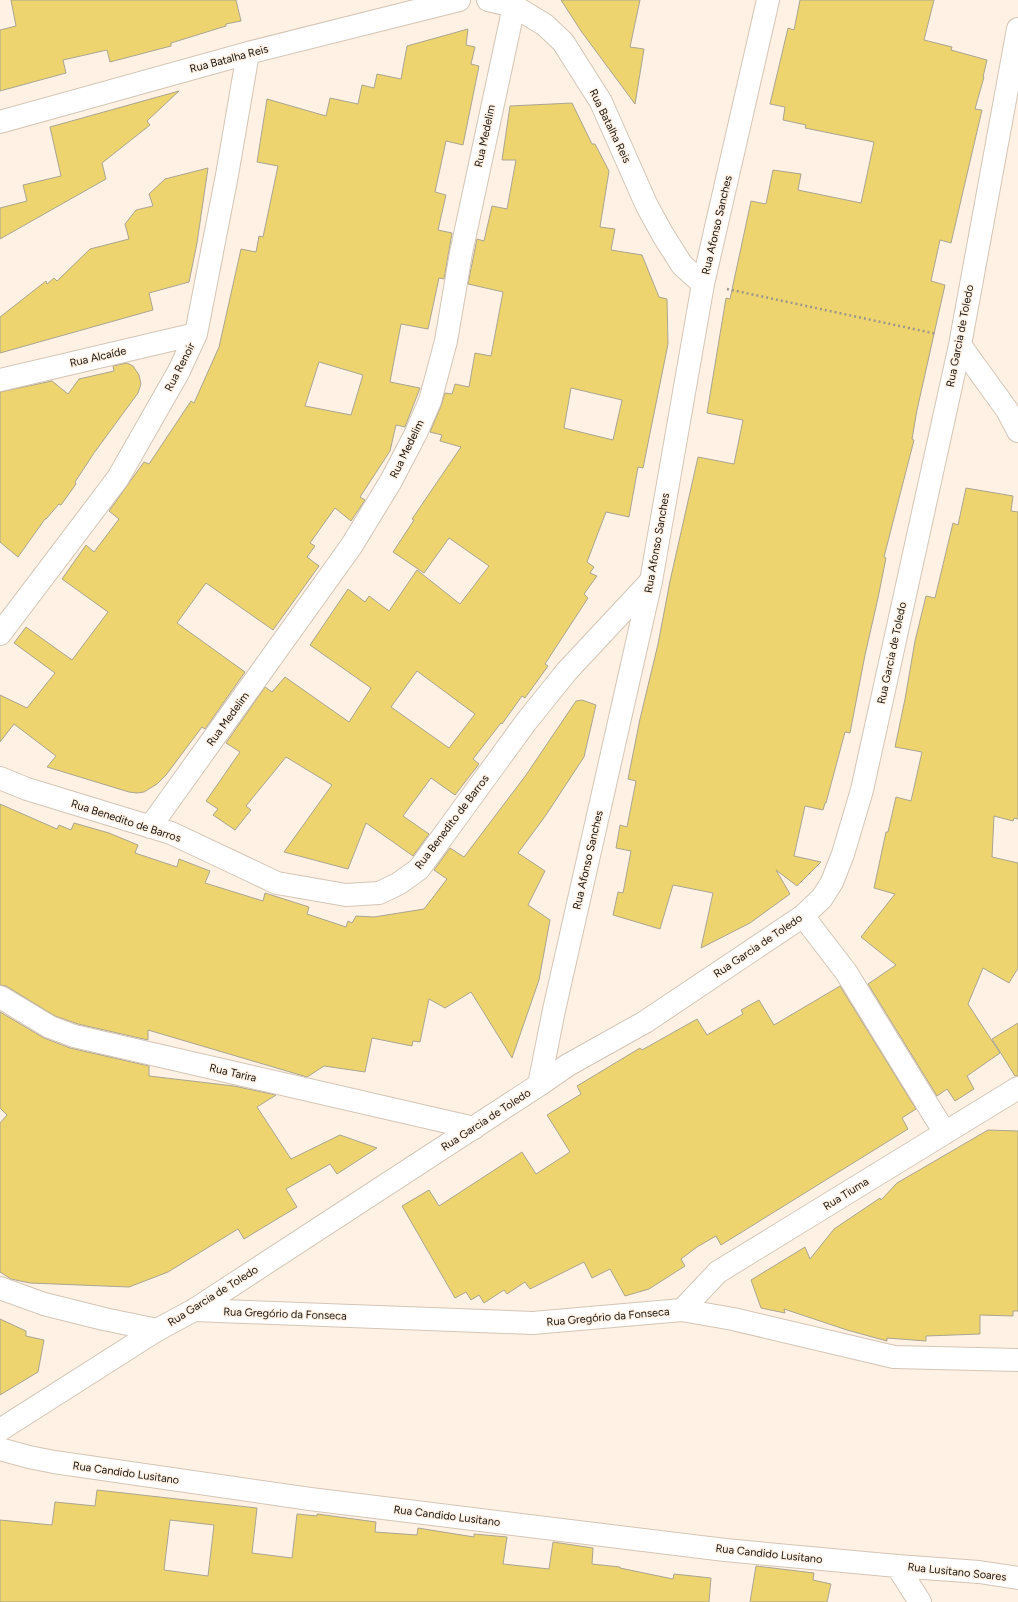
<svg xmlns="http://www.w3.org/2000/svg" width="1018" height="1602" font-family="Figtree,sans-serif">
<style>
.building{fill:#edd46e;stroke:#aaa591;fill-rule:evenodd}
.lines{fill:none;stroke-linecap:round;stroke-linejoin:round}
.minor-casing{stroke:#d4c5b5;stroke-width:24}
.tertiary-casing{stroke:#d4c5b5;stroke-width:24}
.path{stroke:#9f968c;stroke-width:2.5;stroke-dasharray:2 3;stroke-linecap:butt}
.minor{stroke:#fff;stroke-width:22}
.tertiary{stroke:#fff;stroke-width:22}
.labels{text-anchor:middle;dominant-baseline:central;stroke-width:3;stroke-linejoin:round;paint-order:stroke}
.street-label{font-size:11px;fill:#16110c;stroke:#fff2e5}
</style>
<rect width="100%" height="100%" fill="#fff2e5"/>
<!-- building -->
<path class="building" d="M11,0H236L241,21L226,24V26L171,43V46L110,62L107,50L63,60L66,73L0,91V30L16,26Z
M561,0H640L630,47L644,49L635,104L581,31Z
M800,0H934L924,40L952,47L951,50L987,60L983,77H984L975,109L982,110L951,243L940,240L931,281L945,285L917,410L912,439L914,440L884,557L886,558L878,598L865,655L850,733L845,732L826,803H825L823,810L805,806L794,856L821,862L797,886L776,870L790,894L750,923L701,948L713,893L673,885L660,929L613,915L618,892L623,893L631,851L616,848L620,825L627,827L636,781L628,779L640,719L658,644L670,581L698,457L734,464L743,420L707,413L726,298L730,299L751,201L766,204L773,170L801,174L798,190L861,203L874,142L805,128L806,125L783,120L785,107L770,104L788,28L794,30Z
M468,29L466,45L475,47L471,64L479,66L463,145L446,141L435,192L446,195L438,230L452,233L444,279L439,278L428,329L401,324L390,382L420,388L405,427L396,425L390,451L360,497L365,500L351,521L335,508L310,543L315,546L307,557L319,566L273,630L206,583L177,623L245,672L205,729L202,727L166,775L157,784L144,792L137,793L129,792L47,767L56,756L14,724L0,742V695L27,708L55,673L14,643L26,627L72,660L108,612L62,579L86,545L94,552L119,519L109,511L144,462L149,464L191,401L194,403L219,347L241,249L256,252L259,236L263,237L278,166L257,162L267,99L326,116L330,98L358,104L362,85L374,88L377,74L401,79L407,46ZM319,362L363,375L351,415L305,406Z
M179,91L147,121L150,125L102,163L106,179L0,239V208L27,201L23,185L61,176L50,127Z
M572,103L592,144H595L609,171L600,227L615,229L611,250L642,255L659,297L667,299L668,344L643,468L638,467L629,517L606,512L587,562L594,567L590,573L597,576L584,594L588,598L545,664L548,666L525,698L522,696L502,724L501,723L473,759L479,764L455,795L431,778L403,816L429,834L413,856L366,823L348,869L284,852L332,785L286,757L246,806L251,810L235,830L213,815L218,809L206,801L240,752L226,743L265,687L272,692L285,677L349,722L371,688L310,645L348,589L365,602L369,596L389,611L417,570L460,604L489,566L449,538L424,573L393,552L414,520L412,519L461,447L440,441L442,435L430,432L441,406L445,393L452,394L455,384L469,387L475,353L491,356L503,292L468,284L477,239L484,241L492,206L507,209L516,160H502L510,106ZM571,388L622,400L613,440L564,428ZM417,671L475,714L449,748L391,707Z
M208,168L197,243L189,282L149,293L153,310L0,353V317L46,281L47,284L54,278L57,281L90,249L129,239L125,224L136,210L153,206L149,194L165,179Z
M127,363L133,366L139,375L141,384L138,393L94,453L75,482L76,484L61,505L59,504L46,519H45L18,557L0,542V392L52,381L68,394L79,379L114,371L113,366Z
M966,488L1013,496L1011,511L1018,512V819L1014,818L1013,821L994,816L992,857L1018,863V968L1009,983L983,968L968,1004L1000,1053L967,1076L974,1089L955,1101L947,1089L937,1096L868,984L896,965L861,937L895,894L874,888L886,832H888L896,797L911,801L922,752L895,747L905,699L915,641L926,596L935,598L953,523L958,525Z
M582,700L596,705L584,757L546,815L518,853L545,871L528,905L550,920L539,980L512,1058L471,992L445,1008L429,999L420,1042L413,1041L412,1046L372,1038L365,1072L324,1066L307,1077L148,1030V1040L78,1024L55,1016L6,986L0,985V804L57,829L59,825L71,830L74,823L109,833L138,845L135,853L177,867L179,859L210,871L205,883L263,901L265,893L309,907L307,914L346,927L348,921L352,923L356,916L374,917L424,909L447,879L434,870L450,848L464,857L526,775L576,701Z
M840,986L916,1109L902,1118L908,1129L721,1245L716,1236L697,1247L681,1259L685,1266L649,1289L625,1296L610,1269L592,1278L584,1262L530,1289L525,1282L507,1294L504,1290L484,1303L479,1295L471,1300L466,1292L455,1298L402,1206L429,1190L439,1206L522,1152L536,1174L570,1152L547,1115L581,1094L577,1086L640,1048L642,1050L697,1019L707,1035L743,1014L741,1010L759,1000L774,1025Z
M0,1012L44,1038L70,1048L149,1066V1076L234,1086L276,1095L257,1107L291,1159L340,1135L377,1148L337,1174L330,1164L286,1189L297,1207L244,1239L238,1229L168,1272L129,1287L30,1283L11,1279L0,1272V1123L7,1115L0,1108Z
M1018,1023V1076H1015L992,1039Z
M988,1130L1018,1131V1311H1013V1316L980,1315V1334L926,1336V1341L887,1338V1341L847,1330L784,1309L785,1313L761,1308L751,1280L805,1247L810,1259L834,1229L880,1198L881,1200L897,1183Z
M0,1319L26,1331V1336L44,1340L38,1372L0,1395Z
M97,1490L257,1508L252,1553L292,1558L297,1514L317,1516V1514L376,1522L375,1532L417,1535L418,1528L474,1537V1534L507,1537L503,1564L549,1569L553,1542L593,1548L592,1564L620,1567V1568L673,1579L674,1574L711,1578L709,1602H0V1520L52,1525L55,1502L95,1506ZM170,1520L214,1525L208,1576L164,1570Z
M756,1566L814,1573L813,1580L831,1584L827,1602H750Z"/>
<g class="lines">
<defs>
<path id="minor" d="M488,0L514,6L545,25L563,42L601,102L647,206L663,235L682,265L703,284
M0,122L248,53L459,0
M960,345L1007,410L1018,431
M0,380L196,334
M0,634L118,478L179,371L196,334L227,175L248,53
M0,778L27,789L171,833L277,883L346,895L379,893L398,884L419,869L526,722L567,671L651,581
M150,827L352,545L391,481L416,433L430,401L446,341L461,253L514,6
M803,916L846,972L945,1133
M0,997L50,1027L74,1036L474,1128
M539,1085L568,1065L645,1022L803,916L822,898L832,882L843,854L862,790L960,345L1018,29
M0,1288L44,1304L104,1319L157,1330
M194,1310L533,1323L682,1310L733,1319L894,1357L1018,1360
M682,1310L718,1272L1018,1088
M0,1449L29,1457L54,1462L310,1499L725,1550L897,1566L979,1572L1018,1578
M897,1566L920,1602"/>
<path id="tertiary" d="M0,1430L157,1330L194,1310L539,1085L554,1010L651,581L703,284L768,0"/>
</defs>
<!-- minor casing -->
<use href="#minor" class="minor-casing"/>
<!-- tertiary casing -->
<use href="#tertiary" class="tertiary-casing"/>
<!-- path -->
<path class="path" d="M727,289L937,334"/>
<!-- minor -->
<use href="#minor" class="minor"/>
<!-- tertiary -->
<use href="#tertiary" class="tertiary"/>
</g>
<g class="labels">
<!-- street labels -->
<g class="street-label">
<text transform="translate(229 59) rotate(-15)">Rua Batalha Reis</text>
<text transform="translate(610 126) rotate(64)">Rua Batalha Reis</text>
<text transform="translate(485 136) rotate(-78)">Rua Medelim</text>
<text transform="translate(717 225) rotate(-77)">Rua Afonso Sanches</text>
<text transform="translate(960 336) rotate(-79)">Rua Garcia de Toledo</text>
<text transform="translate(98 357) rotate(-13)">Rua Alcaíde</text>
<text transform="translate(180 367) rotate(-63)">Rua Renoir</text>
<text transform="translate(407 449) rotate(-64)">Rua Medelim</text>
<text transform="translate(657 543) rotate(-80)">Rua Afonso Sanches</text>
<text transform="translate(892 653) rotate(-78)">Rua Garcia de Toledo</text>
<text transform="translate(228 719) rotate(-54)">Rua Medelim</text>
<text transform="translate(126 821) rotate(18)">Rua Benedito de Barros</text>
<text transform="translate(452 822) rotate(-53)">Rua Benedito de Barros</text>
<text transform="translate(588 860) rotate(-77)">Rua Afonso Sanches</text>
<text transform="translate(758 946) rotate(-34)">Rua Garcia de Toledo</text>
<text transform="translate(233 1073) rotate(13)">Rua Tarira</text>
<text transform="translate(486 1120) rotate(-33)">Rua Garcia de Toledo</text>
<text transform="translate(846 1194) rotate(-32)">Rua Tiuma</text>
<text transform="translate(213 1296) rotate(-32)">Rua Garcia de Toledo</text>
<text transform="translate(285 1314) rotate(2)">Rua Gregório da Fonseca</text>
<text transform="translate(608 1317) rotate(-5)">Rua Gregório da Fonseca</text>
<text transform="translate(126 1473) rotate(8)">Rua Candido Lusitano</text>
<text transform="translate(447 1516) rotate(7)">Rua Candido Lusitano</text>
<text transform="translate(769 1554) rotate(6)">Rua Candido Lusitano</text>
<text transform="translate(957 1572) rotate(6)">Rua Lusitano Soares</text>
</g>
</g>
</svg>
